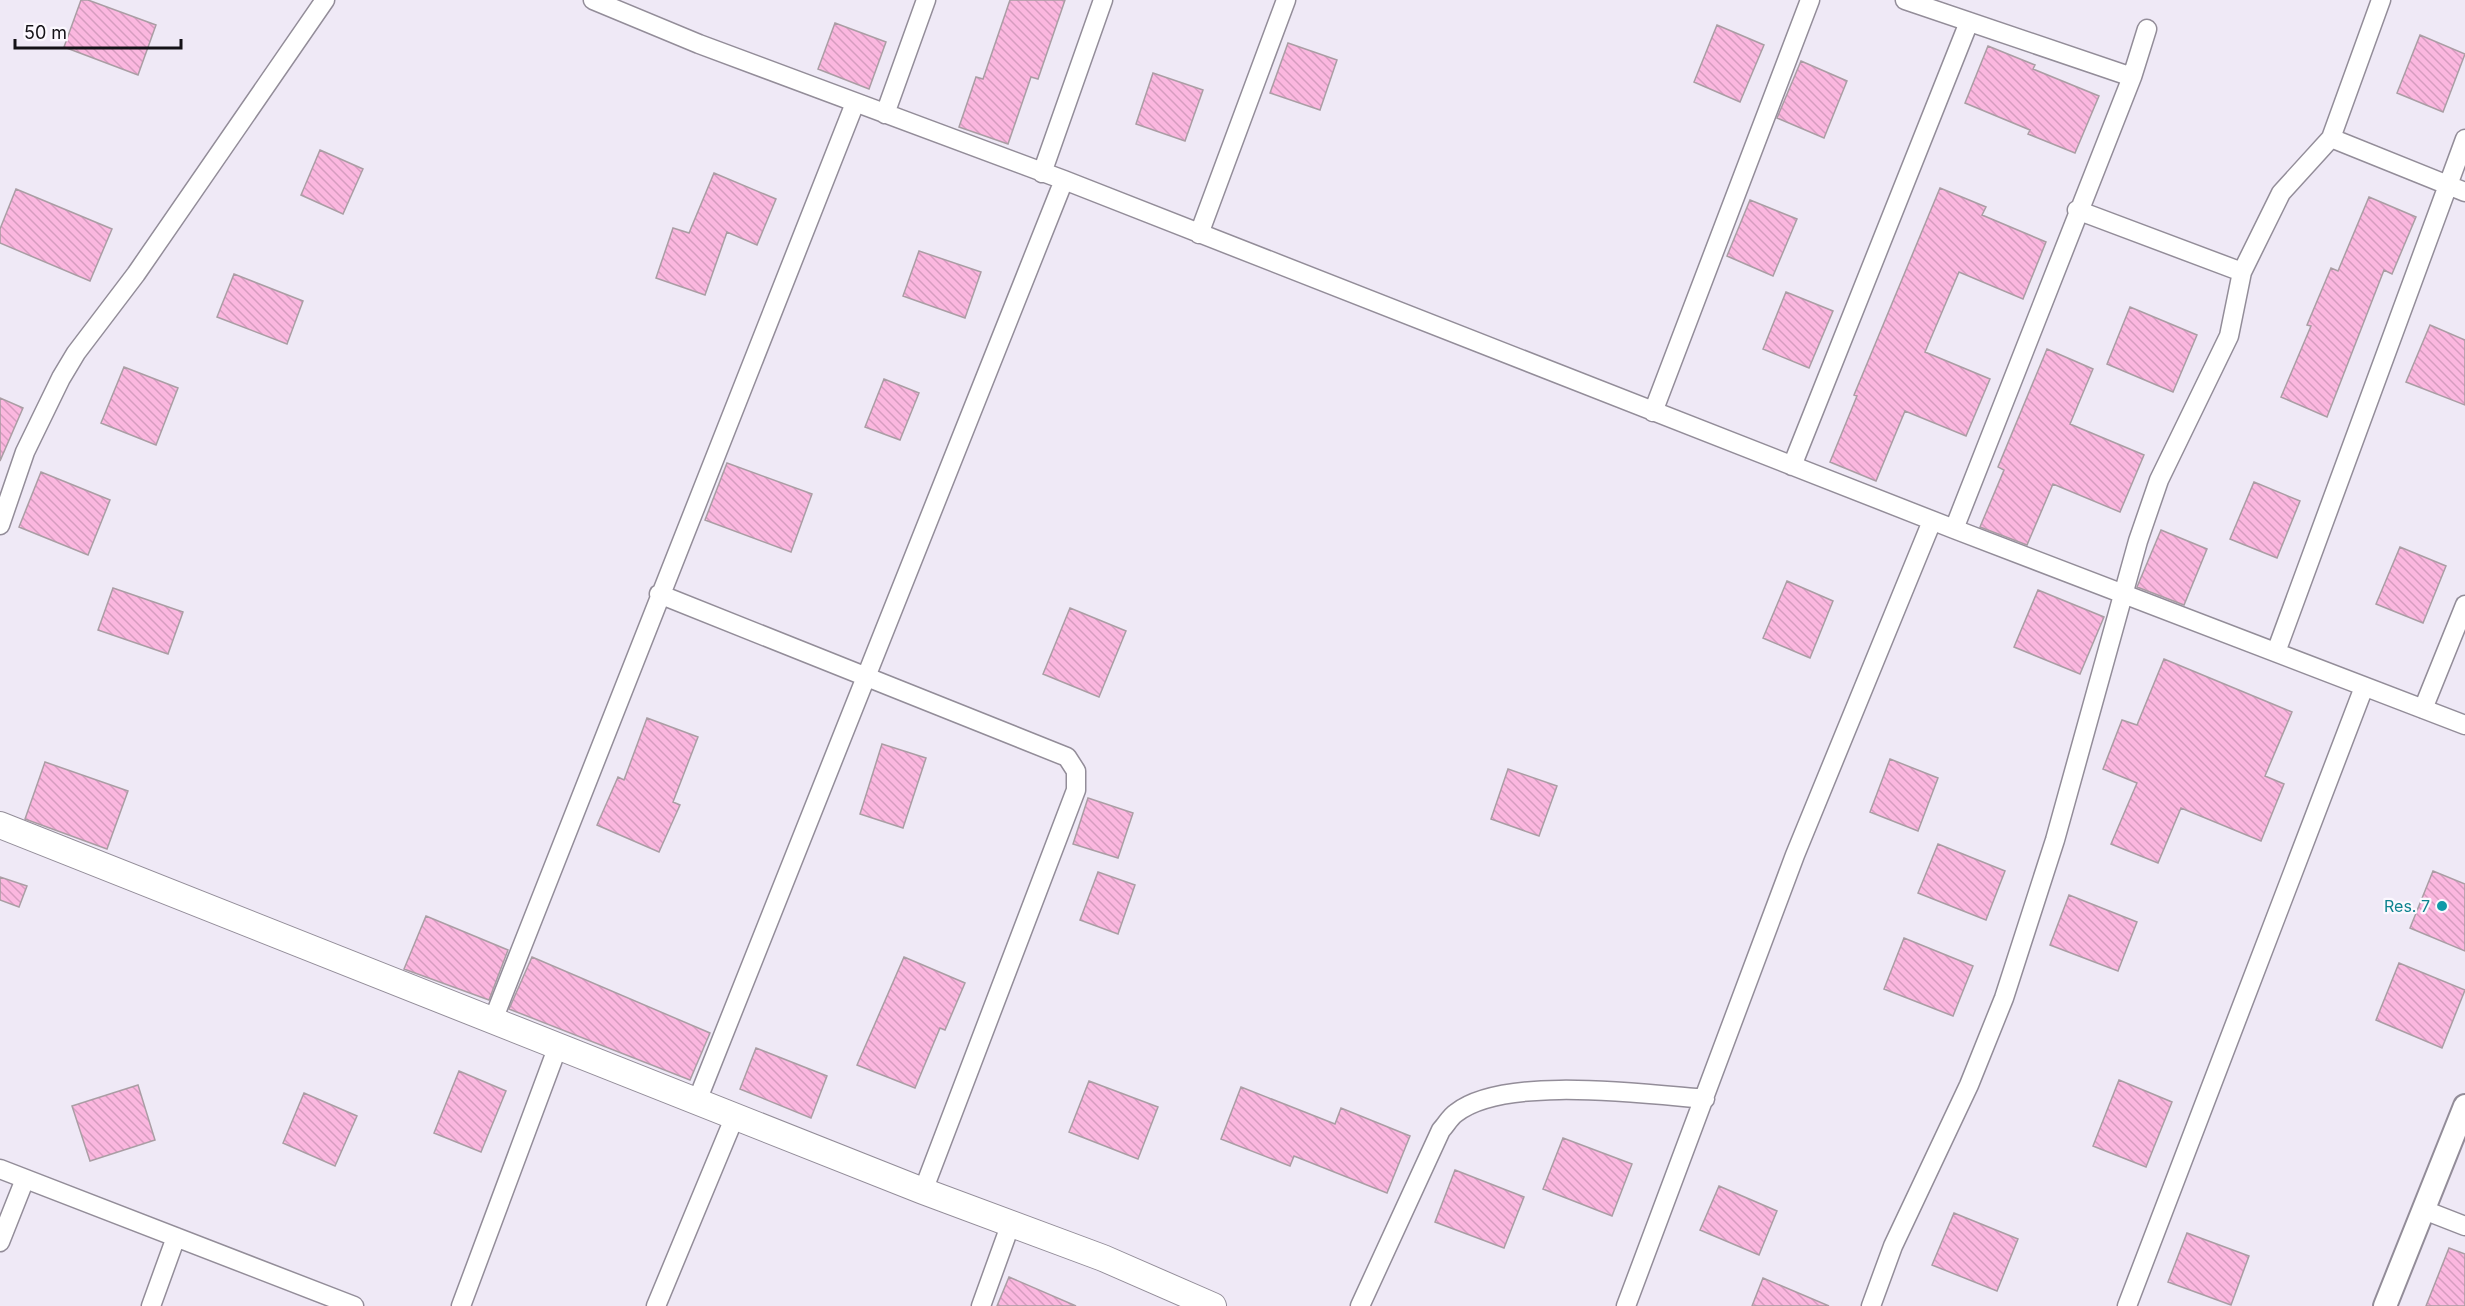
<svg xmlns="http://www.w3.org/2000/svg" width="2465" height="1306" font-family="Inter,sans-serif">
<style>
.building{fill:url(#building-back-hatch);stroke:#aa9da4;stroke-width:1.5}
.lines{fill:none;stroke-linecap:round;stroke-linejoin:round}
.minor-casing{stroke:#938d99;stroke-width:21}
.tertiary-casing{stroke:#938d99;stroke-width:26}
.secondary-casing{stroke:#938d99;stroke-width:28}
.minor{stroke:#fff;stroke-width:18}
.tertiary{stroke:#fff;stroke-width:22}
.secondary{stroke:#fff;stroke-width:26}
.culture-dot{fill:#0f9aa8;stroke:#fbf8fe;stroke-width:2}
.labels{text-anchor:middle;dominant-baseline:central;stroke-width:4.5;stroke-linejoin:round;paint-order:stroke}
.culture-label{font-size:16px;fill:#0d838f;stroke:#fbf8fe;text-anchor:end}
</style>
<defs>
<pattern id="building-back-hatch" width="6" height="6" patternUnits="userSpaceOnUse" patternTransform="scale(1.5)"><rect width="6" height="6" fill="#fbb7df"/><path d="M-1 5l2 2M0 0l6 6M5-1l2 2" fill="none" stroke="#d69cbf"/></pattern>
</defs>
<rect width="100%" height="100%" fill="#efe9f6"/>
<!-- building -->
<path class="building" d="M81,0H88L156,25L138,75L64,47Z
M1010,0H1065L1038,79L1031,77L1008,144L959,127L976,77L983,79Z
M835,23L886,42L869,89L818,69Z
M1717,25L1764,45L1740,102L1694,82Z
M2420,35L2465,54L2443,112L2397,93Z
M1288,43L1337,60L1320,110L1270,93Z
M1988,46L2035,65L2033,69L2099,96L2075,153L2028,134L2030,130L1965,103Z
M1801,61L1847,81L1824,138L1777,118Z
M1153,73L1203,90L1185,141L1136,124Z
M320,150L363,169L343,214L301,195Z
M714,173L776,199L757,245L727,232L705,295L656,278L673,228L689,233Z
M1940,188L1986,207L1982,215L2046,242L2023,299L1959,272L1925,352L1990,379L1966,436L1905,411L1876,481L1830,462L1857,396L1854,395Z
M16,189L112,229L90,281L0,243V229Z
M2369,197L2416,217L2392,274L2384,270L2327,417L2281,397L2311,326L2307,325L2331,268L2338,271Z
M1750,200L1797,219L1773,276L1727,256Z
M919,251L981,272L965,318L903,296Z
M234,274L303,301L287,344L217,317Z
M1786,292L1833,311L1809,368L1763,349Z
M2130,307L2197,335L2173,392L2107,364Z
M2430,325L2465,340V405L2406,382Z
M2047,349L2093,369L2070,424L2144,455L2120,512L2053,484L2027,545L1980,527L2004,470L1998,467Z
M124,367L178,388L156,445L101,423Z
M884,379L919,393L900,440L865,427Z
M0,398L23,408L0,461Z
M727,463L812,494L791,552L705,520Z
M41,472L110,500L88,555L19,527Z
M2254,482L2300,501L2277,558L2230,539Z
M2161,530L2207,549L2184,605L2137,587Z
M2400,547L2446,566L2423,623L2376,604Z
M1787,581L1833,601L1810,658L1763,638Z
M113,588L183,612L168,654L98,630Z
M2038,590L2104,617L2080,674L2014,647Z
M1070,608L1126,631L1099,697L1043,674Z
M2164,659L2292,712L2265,776L2284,784L2261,841L2181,808L2158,863L2111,844L2137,783L2103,769L2122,720L2137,725Z
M647,718L698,737L673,802L680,805L659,852L597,825L618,777L624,780Z
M882,744L926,758L903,828L860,814Z
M1890,759L1938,778L1918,831L1870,812Z
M45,762L128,791L107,849L25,819Z
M1508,769L1557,786L1539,836L1491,819Z
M1088,798L1133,813L1118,858L1073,844Z
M1938,844L2005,871L1986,920L1918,893Z
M2433,871L2465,884V951L2410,928Z
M1098,872L1135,885L1118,934L1080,920Z
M0,877L27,886L19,907L0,900Z
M2069,895L2137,922L2118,971L2050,945Z
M426,916L508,950L489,1000L404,969Z
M1904,938L1973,966L1953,1016L1884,989Z
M532,957L710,1033L690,1080L509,1009Z
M904,957L965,983L945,1030L940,1028L915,1088L857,1065Z
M2399,963L2465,990L2442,1048L2376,1020Z
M756,1048L827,1076L811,1118L740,1089Z
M459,1071L506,1091L481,1152L434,1133Z
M2119,1080L2172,1102L2146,1167L2093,1146Z
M1089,1081L1158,1107L1138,1159L1069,1132Z
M138,1085L155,1140L90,1161L72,1106Z
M1241,1087L1335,1124L1341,1108L1410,1136L1387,1193L1294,1156L1290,1166L1221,1139Z
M304,1093L357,1116L335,1166L283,1143Z
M1563,1138L1632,1164L1612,1216L1543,1189Z
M1455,1170L1524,1197L1504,1248L1435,1222Z
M1719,1186L1777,1211L1759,1255L1700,1230Z
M1954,1213L2018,1239L1997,1291L1932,1265Z
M2187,1233L2249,1256L2231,1305L2168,1282Z
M2449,1248L2465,1254V1306H2426Z
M1009,1277L1076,1306H997Z
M1763,1278L1829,1306H1752Z"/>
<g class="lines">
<defs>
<path id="minor" d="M593,0L699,44L1064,180L1954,529L2465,725
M1905,0L2132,77
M885,114L926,0
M2331,138L2465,192
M1042,173L1103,0
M2077,210L2242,272
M1199,234L1286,0
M1653,412L1810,0
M1792,466L1969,22
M0,525L25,452L61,378L76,353L136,274L325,0
M1954,529L2132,77L2147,29
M659,594L1067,757L1076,771V790L923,1191
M2276,652L2465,139
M2423,709L2465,605
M493,1020L855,103
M697,1101L1064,180
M0,1169L354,1306
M2424,1210L2465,1226
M0,1242L25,1179
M151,1306L176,1237
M461,1306L558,1046
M656,1306L735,1116
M981,1306L1011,1223
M1360,1306L1441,1130C1446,1125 1450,1117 1456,1113C1504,1075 1645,1094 1705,1099
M1626,1306L1795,855L1932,521
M1871,1306L1893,1246L1969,1085L2004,998L2055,840L2138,541L2159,480L2229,336L2242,272L2281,193L2331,138L2381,0
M2127,1306L2364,687"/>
<path id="tertiary" d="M2385,1306L2465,1106"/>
<path id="secondary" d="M0,825L923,1191L1103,1258L1213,1306"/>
</defs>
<!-- minor casing -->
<use href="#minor" class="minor-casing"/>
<!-- tertiary casing -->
<use href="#tertiary" class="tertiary-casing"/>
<!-- secondary casing -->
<use href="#secondary" class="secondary-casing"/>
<!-- minor -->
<use href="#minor" class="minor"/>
<!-- tertiary -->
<use href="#tertiary" class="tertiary"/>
<!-- secondary -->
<use href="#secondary" class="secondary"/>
</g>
<!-- markers -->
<circle class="culture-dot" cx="2442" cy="906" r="6"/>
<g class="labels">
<!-- culture labels -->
<g class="culture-label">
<text x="2430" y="906">Res. 7</text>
</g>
</g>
<!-- scale -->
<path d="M15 39v9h166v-9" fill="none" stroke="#141217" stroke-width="3"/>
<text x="24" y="39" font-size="18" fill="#141217" stroke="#fbf8fe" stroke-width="4.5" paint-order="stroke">50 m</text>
</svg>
